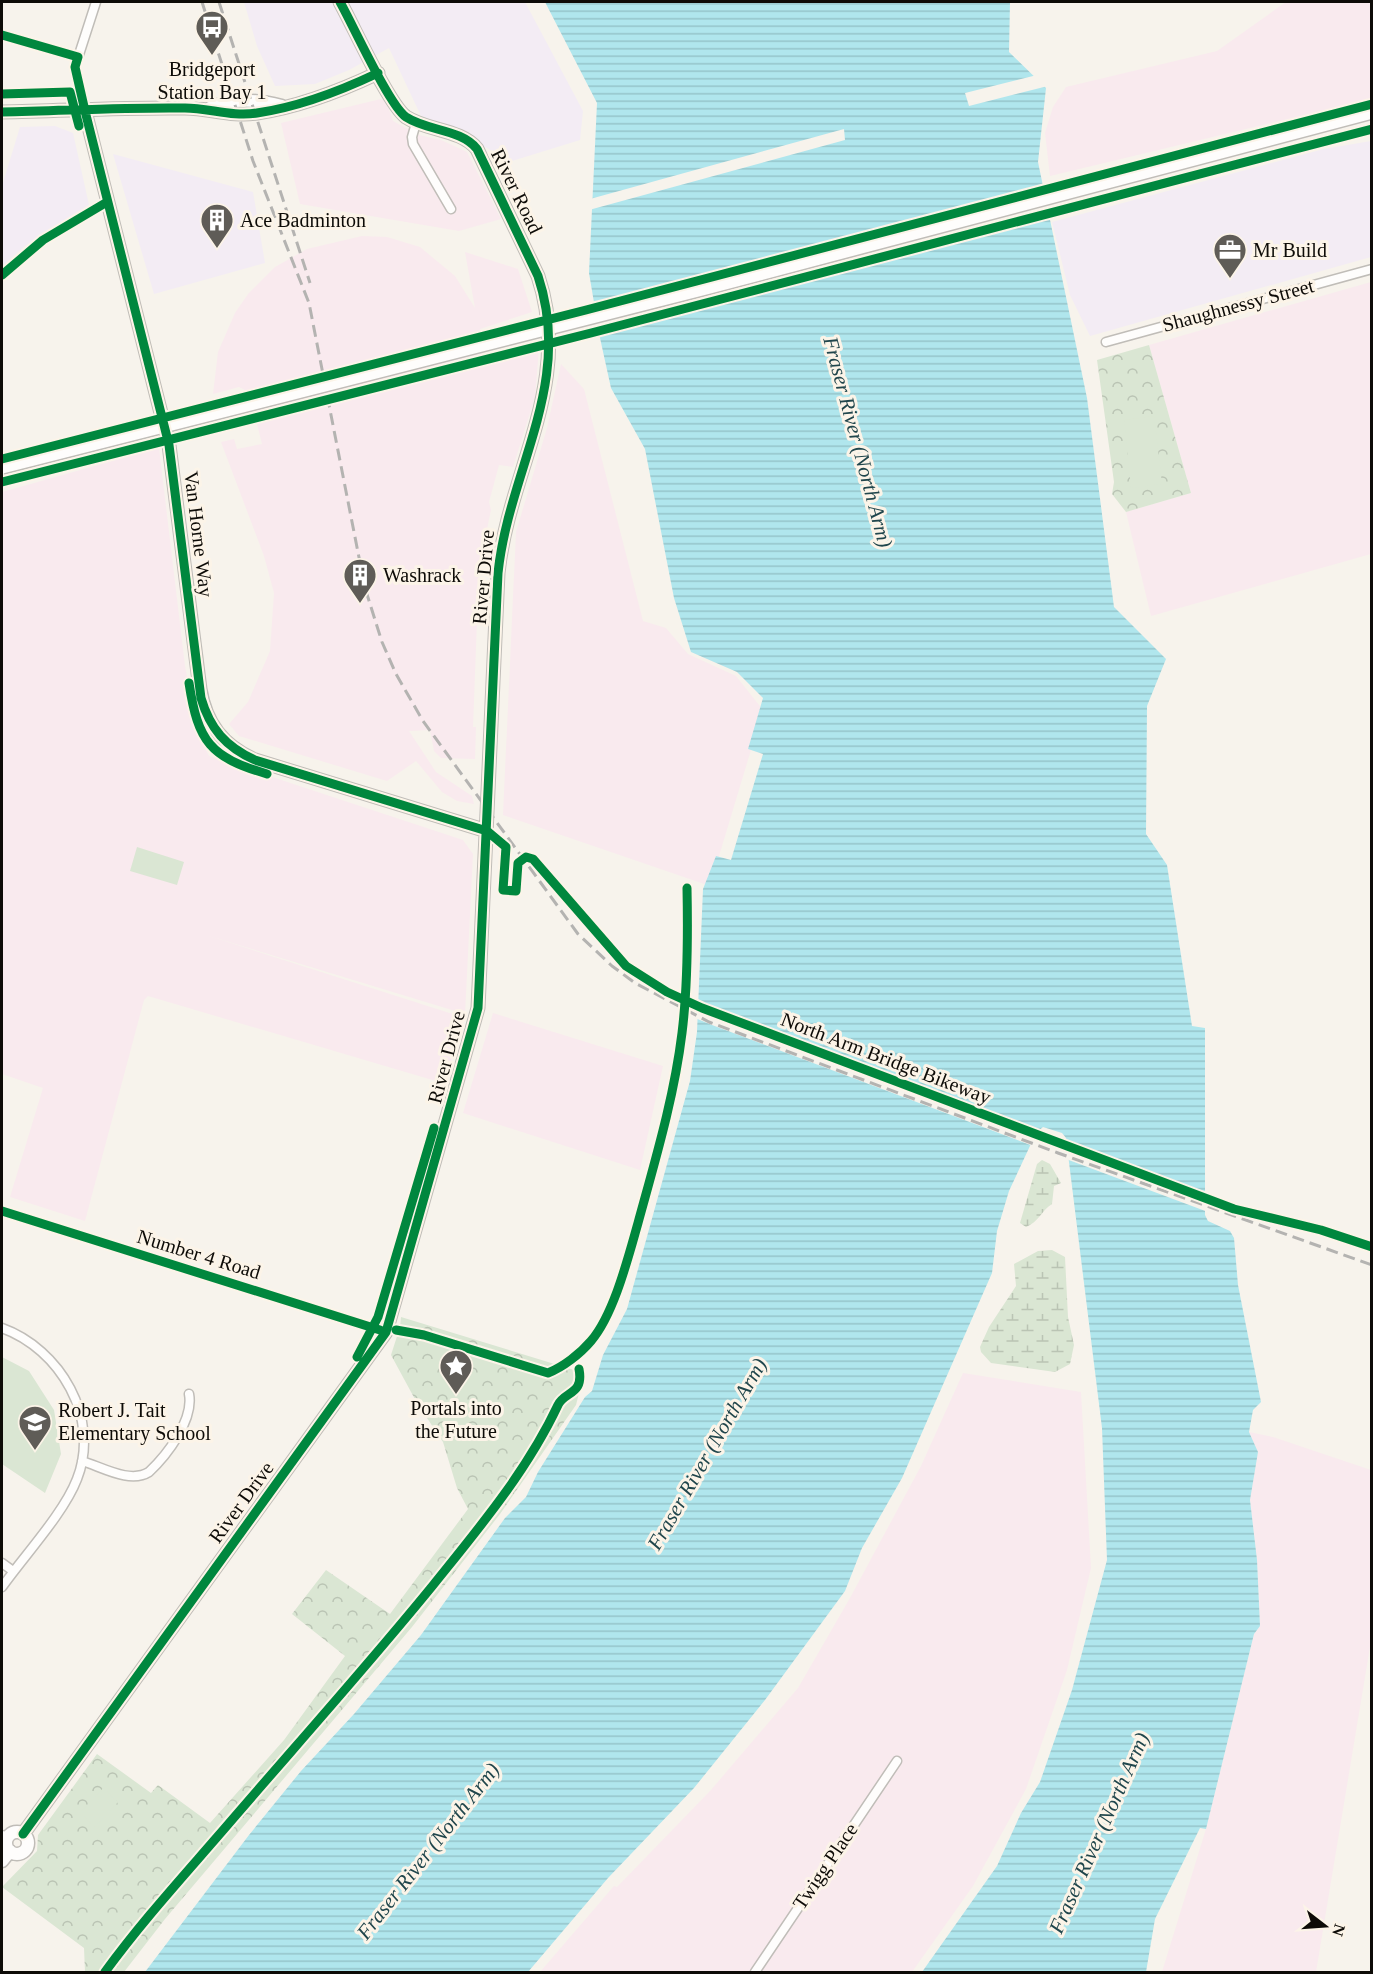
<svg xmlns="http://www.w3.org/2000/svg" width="1373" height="1974" font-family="Georgia,serif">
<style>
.commercial{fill:#f3ecf4}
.industrial{fill:#f9eaee}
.forest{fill:url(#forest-crowns)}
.wetland{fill:url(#wetland-marsh)}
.pitch{fill:#dae6d3}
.water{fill:url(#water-rules)}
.pier{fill:#f7f3ec}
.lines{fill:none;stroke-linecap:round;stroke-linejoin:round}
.street-casing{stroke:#c0bdb8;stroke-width:11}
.secondary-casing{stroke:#c0bdb8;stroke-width:15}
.street{stroke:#fefdfc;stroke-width:8}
.secondary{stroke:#fefdfc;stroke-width:12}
.rail{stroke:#b4b3b1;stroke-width:3;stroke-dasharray:12 6;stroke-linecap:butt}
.highway-bridge-casing{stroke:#c0bdb8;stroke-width:18;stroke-linecap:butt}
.highway-bridge{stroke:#fefdfc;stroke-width:15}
.cycleway-casing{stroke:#fcf4e8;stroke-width:13}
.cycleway{stroke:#00873e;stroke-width:9}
.labels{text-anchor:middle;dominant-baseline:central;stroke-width:6;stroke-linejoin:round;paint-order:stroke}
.poi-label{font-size:20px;fill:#0d0b07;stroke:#fcf4e8;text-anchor:start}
.street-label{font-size:20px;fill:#0d0b07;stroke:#fcf4e8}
.water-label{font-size:21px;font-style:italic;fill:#20464c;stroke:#fcf4e8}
</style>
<defs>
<pattern id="forest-crowns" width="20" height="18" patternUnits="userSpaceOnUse" patternTransform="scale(1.5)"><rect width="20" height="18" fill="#dae6d3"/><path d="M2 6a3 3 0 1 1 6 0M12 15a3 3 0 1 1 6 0" fill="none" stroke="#bac4b4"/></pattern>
<pattern id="wetland-marsh" width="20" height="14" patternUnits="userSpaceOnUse" patternTransform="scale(1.5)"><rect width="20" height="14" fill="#dae6d3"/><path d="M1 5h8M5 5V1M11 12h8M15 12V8" fill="none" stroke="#bac4b4"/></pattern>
<pattern id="water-rules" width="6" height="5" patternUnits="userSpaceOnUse" patternTransform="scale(1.5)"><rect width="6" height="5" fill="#b0e6ed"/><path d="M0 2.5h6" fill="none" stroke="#96c4ca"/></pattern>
</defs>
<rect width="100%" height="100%" fill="#f7f3ec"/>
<!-- commercial -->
<path class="commercial" d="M244,2H525L583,111L580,140L499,165L489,149L421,116L389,48L349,70L315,84L275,86L257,46Z
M55,126L73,133L89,205L24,247L2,267V186L20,127Z
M1371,141V257L1090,336L1070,295L1052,222L1324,149Z
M113,154L253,192L265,263L154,294Z"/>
<!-- industrial -->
<path class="industrial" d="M1286,2H1371V99L1050,176L1045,133L1053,107L1066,87L1217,51Z
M385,98L393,121L419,135L441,140L467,152L501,219L459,231L300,204L281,123Z
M362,236L387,237L420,247L455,276L475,308L465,252L518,269L532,312L480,329L484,358L539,348L535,397L513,467L499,465L489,502L491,510L479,567L473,727H476L475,759L441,758L434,751L430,730L409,731L436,772L472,796L474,804L457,801L442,792L416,761L387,781L239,736L229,724L248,702L270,651L274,593L264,556L221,442L234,439L237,449L262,444L249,392L239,387L213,394L218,352L235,313L248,294L275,267L307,249Z
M1371,282V554L1151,616L1126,512L1191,493L1149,345Z
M561,364L584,389L643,621L666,628L688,654L736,676L763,710L710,886L503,815L516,532L547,428Z
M159,448L185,666L199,736L209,756L463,840L473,854L465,1014L206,935L462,1017L446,1084L148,996L144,1000L85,1221L10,1197L43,1088L2,1074V492Z
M493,1013L663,1066L640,1170L463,1113Z
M963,1373L1081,1392L1091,1568L1067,1670L1026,1789L973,1886L912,1972H540L614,1886L617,1887L711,1790L798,1688L850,1598L921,1466Z
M1249,1432L1273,1437L1371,1470V1641L1316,1972H1162L1206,1829L1254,1634L1260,1626L1257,1560L1250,1499L1258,1452Z"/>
<!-- forest -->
<path class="forest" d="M1149,345L1191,493L1126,512L1112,494L1114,482L1097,360Z
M401,1317L584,1373L576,1405L500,1514L412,1627L165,1919L124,1972H85L84,1948L2,1887L37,1851L38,1835L97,1754L151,1793L158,1785L210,1823L284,1740L345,1656L292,1614L326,1570L390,1614L468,1509L457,1488L443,1442L417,1403L391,1355L400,1327Z"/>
<!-- wetland -->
<path class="wetland" d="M1042,1160L1050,1164L1061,1183L1054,1186L1052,1204C1041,1211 1039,1222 1026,1227L1020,1223L1037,1164Z
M1052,1250L1065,1257L1068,1317L1074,1345L1070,1364L1055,1372L991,1363L981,1352L980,1347L989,1327L1016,1286L1014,1264L1038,1251Z"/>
<!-- pitch -->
<path class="pitch" d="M1154,416L1162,484L1131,488L1124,420Z
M137,847L184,862L177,885L130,871Z
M2,1357L29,1371L54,1410L61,1454L45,1493L2,1464Z
M103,1788L118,1802L95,1827L80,1813Z"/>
<!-- water -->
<path class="water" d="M545,2H1010L1009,52L1046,88L1038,162L1087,398L1114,607L1166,659L1147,706L1146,834L1167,865L1192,1026L1205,1028V1215L1208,1221L1230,1231L1234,1238L1238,1285L1261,1402L1253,1410L1249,1432L1258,1452L1250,1500L1257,1560L1260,1626L1254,1634L1206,1829L1200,1828L1155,1919L1146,1972H922L997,1866L1021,1813L1040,1782L1072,1690L1107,1560L1102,1428L1066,1138L1062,1133L1043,1127L1036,1133L1009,1191L997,1231L992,1273L902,1478L862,1548L845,1591L765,1700L694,1788L608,1878L528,1972H145L249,1835L301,1771L354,1714L421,1635L505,1518L526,1497L538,1472L585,1397L592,1391L603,1355L627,1309L690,1081L697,1032L703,889L716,856L731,860L763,754L748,749L763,698L737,672L691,652L674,598L645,449L611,388L600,338L589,273L597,103Z"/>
<!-- pier -->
<path class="pier" d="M1037,75L1048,86L969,106L965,93Z
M844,129L845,140L589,210L590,199Z
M1046,187L1052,213L596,333L591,307Z
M696,1003L808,1046L1040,1134L1033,1146L712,1025L695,1018Z
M1064,1143L1208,1196V1212L1066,1159Z"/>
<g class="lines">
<defs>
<path id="street" d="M2,35L78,57
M85,111L75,67L96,2
M416,123L412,137L413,144L451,209
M1106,342L1372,269
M2,1211L386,1332
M2,1328C60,1349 101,1418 77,1479C64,1513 24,1556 2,1587
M82,1461C102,1467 130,1484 149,1472C167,1455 194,1420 189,1394
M2,1563L13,1571
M2,1835L7,1837
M755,1972L897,1761"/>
<path id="secondary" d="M210,108C234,97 256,100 282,106
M85,111L169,445L200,689C206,724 223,746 255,760L487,831
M2,112C62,111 124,107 185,108C209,108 232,117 257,113C299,107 340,91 378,73
M6 1843a11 11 0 1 1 22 0a11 11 0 1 1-22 0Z
M23,1834L386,1332L478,1008L498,573C509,469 574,384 538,276L477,149C461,129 427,131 406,117C389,105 353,25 340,2
M2,1861L10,1851"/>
</defs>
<!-- street casing -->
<use href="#street" class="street-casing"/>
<!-- secondary casing -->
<use href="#secondary" class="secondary-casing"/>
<!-- street -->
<use href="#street" class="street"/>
<!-- secondary -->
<use href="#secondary" class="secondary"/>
<!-- rail -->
<path class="rail" d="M202,2L253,161L309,303L365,588L382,642L396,674L423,721L578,934L612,966L635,983L709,1022L1058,1153L1372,1265
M219,2L310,283"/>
<defs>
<path id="highway-bridge" d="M2,466L702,288L1372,111"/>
</defs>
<!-- highway-bridge casing -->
<use href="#highway-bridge" class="highway-bridge-casing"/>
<!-- highway-bridge -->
<use href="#highway-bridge" class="highway-bridge"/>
<defs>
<path id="cycleway" d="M2,35L78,57L75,67L85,111L169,445L201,698C210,729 226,747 255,760L487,831L506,847L503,890L516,891L518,863L526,857L533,859L626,966L667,992L702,1008L1234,1209L1321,1230L1372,1247
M2,94L70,92L79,126
M2,112C62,111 124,107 185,108C209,108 232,117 257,113C299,107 340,91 378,73
M2,275L43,240L107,202
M2,459L586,310L1372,104
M2,482L591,333L1372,129
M189,683C198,742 210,757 267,774
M2,1211L380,1330
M396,1330L424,1335L548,1373C563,1367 580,1354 591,1341C614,1314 628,1258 638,1223C655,1161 674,1098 682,1033C688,985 688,937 687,888
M357,1357L378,1317L434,1128
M23,1834L386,1332L478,1008L498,573C509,469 574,384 538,276L477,149C461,129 427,131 406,117C389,105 353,25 340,2
M105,1972C140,1924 179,1881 218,1836C290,1752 364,1670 434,1584C479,1528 527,1471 558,1405C565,1391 584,1395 579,1369"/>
</defs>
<!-- cycleway casing -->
<use href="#cycleway" class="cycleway-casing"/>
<!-- cycleway -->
<use href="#cycleway" class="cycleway"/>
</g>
<!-- icons -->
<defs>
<symbol id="bus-pin" viewBox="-11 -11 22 30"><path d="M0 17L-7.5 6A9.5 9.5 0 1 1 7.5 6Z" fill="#5f5c57" stroke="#fcf4e8"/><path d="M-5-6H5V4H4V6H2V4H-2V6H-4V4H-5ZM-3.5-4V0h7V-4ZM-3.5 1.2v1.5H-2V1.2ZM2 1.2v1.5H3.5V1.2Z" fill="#fff"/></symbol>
<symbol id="building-pin" viewBox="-11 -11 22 30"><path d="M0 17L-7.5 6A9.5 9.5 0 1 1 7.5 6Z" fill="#5f5c57" stroke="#fcf4e8"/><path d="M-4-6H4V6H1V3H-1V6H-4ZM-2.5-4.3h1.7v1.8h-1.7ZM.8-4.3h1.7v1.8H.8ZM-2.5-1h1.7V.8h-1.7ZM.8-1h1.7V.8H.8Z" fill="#fff"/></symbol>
<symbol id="office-pin" viewBox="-11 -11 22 30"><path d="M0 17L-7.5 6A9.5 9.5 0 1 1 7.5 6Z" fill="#5f5c57" stroke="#fcf4e8"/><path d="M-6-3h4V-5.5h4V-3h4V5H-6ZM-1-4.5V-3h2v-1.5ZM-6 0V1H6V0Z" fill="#fff"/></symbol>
<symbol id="sight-pin" viewBox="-11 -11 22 30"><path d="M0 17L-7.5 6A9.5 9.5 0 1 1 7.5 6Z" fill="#5f5c57" stroke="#fcf4e8"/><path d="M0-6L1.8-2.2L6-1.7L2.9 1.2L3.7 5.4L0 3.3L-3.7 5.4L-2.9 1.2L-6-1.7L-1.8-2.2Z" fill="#fff"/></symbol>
<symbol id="school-pin" viewBox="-11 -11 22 30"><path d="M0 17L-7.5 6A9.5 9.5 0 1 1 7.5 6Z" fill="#5f5c57" stroke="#fcf4e8"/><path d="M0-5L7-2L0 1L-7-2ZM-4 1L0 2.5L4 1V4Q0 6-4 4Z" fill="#fff"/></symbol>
</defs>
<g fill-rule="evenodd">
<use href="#bus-pin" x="193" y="8" width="38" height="52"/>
<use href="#building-pin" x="198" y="201" width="38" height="52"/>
<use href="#office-pin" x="1211" y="231" width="38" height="52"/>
<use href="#building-pin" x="341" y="556" width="38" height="52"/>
<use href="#sight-pin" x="437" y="1347" width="38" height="52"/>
<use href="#school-pin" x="16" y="1403" width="38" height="52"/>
</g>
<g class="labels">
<!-- poi labels -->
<g class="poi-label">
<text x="212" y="69" text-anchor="middle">Bridgeport<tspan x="212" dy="23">Station Bay 1</tspan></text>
<text x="240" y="220">Ace Badminton</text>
<text x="1253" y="250">Mr Build</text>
<text x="383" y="575">Washrack</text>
<text x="456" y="1408" text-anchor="middle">Portals into<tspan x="456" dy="23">the Future</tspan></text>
<text x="58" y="1410">Robert J. Tait<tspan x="58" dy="23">Elementary School</tspan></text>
</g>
<!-- street labels -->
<g class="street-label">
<text transform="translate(517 191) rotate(64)">River Road</text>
<text transform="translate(1238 305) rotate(-15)">Shaughnessy Street</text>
<text transform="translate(199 534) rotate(83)">Van Horne Way</text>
<text transform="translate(483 577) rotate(-85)">River Drive</text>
<text transform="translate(446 1057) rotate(-75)">River Drive</text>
<text transform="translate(886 1058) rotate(21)">North Arm Bridge Bikeway</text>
<text transform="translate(199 1254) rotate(17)">Number 4 Road</text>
<text transform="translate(241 1502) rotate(-54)">River Drive</text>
<text transform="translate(825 1866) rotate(-56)">Twigg Place</text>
</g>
<!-- water labels -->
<g class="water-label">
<text transform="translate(858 442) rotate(75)">Fraser River (North Arm)</text>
<text transform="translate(707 1454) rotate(-60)">Fraser River (North Arm)</text>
<text transform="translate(1099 1833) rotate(-66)">Fraser River (North Arm)</text>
<text transform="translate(428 1851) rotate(-52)">Fraser River (North Arm)</text>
</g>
</g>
<!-- border -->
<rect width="1373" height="1974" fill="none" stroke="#0d0b07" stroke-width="6"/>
<!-- north arrow -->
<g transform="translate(1325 1926) rotate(107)" stroke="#fcf4e8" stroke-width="4.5" paint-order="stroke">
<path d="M0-4.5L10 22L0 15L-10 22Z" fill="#0d0b07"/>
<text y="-9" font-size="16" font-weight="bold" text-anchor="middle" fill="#0d0b07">N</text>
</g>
</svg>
